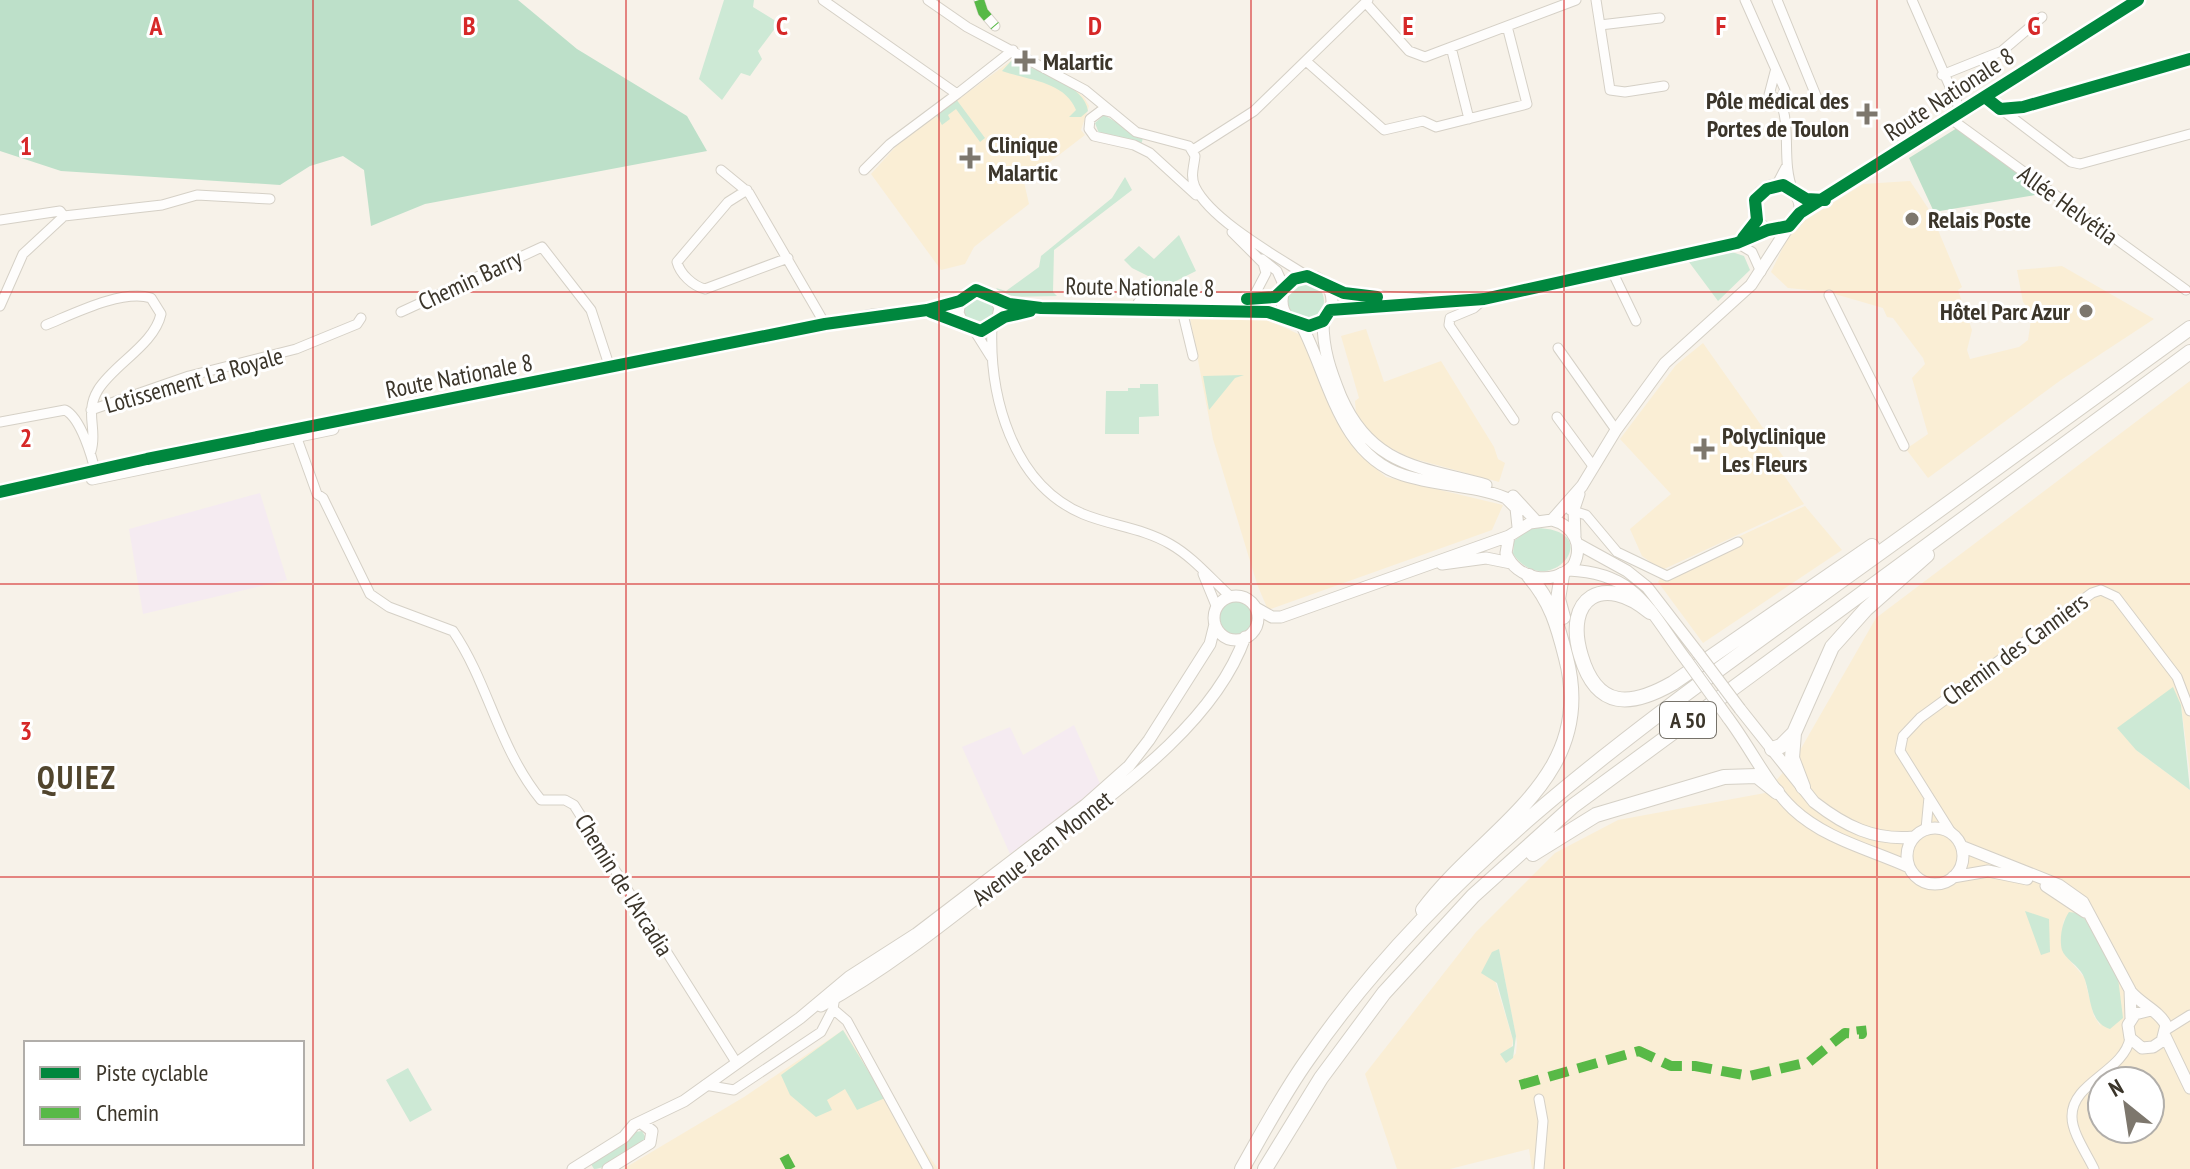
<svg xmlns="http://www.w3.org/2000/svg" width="2190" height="1169" font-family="'PT Sans Narrow',sans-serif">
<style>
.built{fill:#faeed5;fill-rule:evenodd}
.industrial{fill:#f5ebf1}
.green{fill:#cde9d5}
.forest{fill:#bde0c9}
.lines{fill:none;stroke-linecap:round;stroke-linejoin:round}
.minor-casing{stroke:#d5d0c6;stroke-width:11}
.major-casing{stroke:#d5d0c6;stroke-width:13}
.highway-casing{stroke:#d5d0c6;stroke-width:16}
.minor{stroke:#fefdfc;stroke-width:9}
.major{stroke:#fefdfc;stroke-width:11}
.highway{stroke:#fefdfc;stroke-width:14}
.major-bridge-casing{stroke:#d5d0c6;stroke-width:13;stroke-linecap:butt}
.major-bridge{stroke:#fefdfc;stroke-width:11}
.quiet{stroke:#58b947;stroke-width:10;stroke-dasharray:20 10;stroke-linecap:butt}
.cycleway-casing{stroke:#fff;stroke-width:17}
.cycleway{stroke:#00873e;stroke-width:12}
.grid{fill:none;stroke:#d62828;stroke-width:2;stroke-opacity:0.55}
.poi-dot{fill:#7d776d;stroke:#fff;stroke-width:3}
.labels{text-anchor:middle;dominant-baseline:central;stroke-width:6;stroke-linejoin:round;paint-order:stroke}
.shield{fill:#fff;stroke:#76726a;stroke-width:2}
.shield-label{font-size:22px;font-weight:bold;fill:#3b352a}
.poi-label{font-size:24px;font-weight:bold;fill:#3b352a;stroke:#fff;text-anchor:start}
.street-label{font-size:24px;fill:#3b352a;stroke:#fff}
.district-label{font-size:32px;font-weight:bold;letter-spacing:2px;fill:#51452d;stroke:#fff}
.grid-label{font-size:26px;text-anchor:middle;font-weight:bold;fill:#d62828;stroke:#fff;stroke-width:6;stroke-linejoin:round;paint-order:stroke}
</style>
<rect width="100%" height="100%" fill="#f7f2e9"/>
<!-- built -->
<path class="built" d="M1012,60L1072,87L1084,97L1089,106L1081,130L1085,135L1024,182L1029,204L974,247L965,264L941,270L871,174L899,143Z
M1910,181L1930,211L1962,287L1958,290L1972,330L1967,350L1970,359L2019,347L2028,340L2032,313L2023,302L2017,270L2062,266L2154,319L2061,380L1928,478L1906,449L1928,434L1912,378L1925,364L1923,358L1893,318L1887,317L1883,308L1828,292L1788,288L1771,272L1788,237L1804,221L1863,184Z
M1190,318H1263L1303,336L1335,419L1358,453L1386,477L1503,505L1492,530L1268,610L1257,584L1213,439Z
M1366,329L1384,382L1441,361L1494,447L1498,459L1505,463L1499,482L1411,458L1384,445L1364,428L1356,414L1355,401L1359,398L1341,336Z
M1703,343L1785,459L1778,467L1804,504L1662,570L1642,556L1630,529L1671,494L1620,439L1676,365Z
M2190,381V773L2181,705L2173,688L2136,750L2190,790V1169H1532L1529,1149L1450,1169H1397L1365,1074L1476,932L1555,853L1618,820L1765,793L1795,759L1876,618ZM2064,919L2101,1027L2094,1016L2084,977L2066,956L2062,933ZM1499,949L1517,1042L1516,1053L1509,1061L1513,1040L1494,977ZM2102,1081H2150V1129H2102Z
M1805,506L1842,550L1703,643L1658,582L1665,571Z
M843,1030L938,1169H623L744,1097Z"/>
<!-- industrial -->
<path class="industrial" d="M260,493L287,580L143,614L129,529Z
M1074,725L1101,786L1010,854L962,747L1010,727L1023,755Z"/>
<!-- green -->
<path class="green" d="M724,0H754L753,7L779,23L758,51L762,59L750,76L741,73L722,100L699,79Z
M1012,60C1034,70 1085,84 1088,111L1081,117H1069L1076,110C1065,81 1027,80 1002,71Z
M956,99L985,138L980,142L956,109L948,115L950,119L942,125L936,114Z
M1104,115L1143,138L1141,145L1100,136L1095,123Z
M1125,177L1132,190L1054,250L1053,292L1057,296L1003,297L996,288L1006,291L1039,267L1041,256L1112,198Z
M1179,235L1196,271L1172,283L1176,288L1155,290L1154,279L1132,268L1124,260L1139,246L1154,259Z
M1729,251L1744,256L1750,270L1718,301L1689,262Z
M1286 301a19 19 0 1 1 38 0a19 19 0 1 1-38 0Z
M964 310a15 15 0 1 1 30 0a15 15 0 1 1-30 0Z
M1244,375L1235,378L1209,410L1203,376Z
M1140,384H1158L1159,416L1139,417V434H1105L1106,391H1128V388H1140Z
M1531,528C1612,526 1549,605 1513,554L1514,541Z
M1219 618a17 17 0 1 1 34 0a17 17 0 1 1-34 0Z
M2173,687L2181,705L2190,790L2136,750L2117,728Z
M2025,911L2049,919L2050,952L2041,955Z
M2069,912L2077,913L2085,919L2118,978L2123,1018L2110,1029C2087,1022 2092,993 2083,975C2078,965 2065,959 2062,950C2059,939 2062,922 2069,912Z
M1499,949L1516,1036L1513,1058L1506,1063L1500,1054L1513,1046V1040L1497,983L1481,973L1492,952Z
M843,1030L885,1098L857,1110L845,1089L827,1100L832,1110L816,1117L790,1095L781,1075Z
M408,1068L432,1110L410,1122L386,1080Z
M642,1131L646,1138L642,1143C624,1147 610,1169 594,1169L591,1164L635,1132Z"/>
<!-- forest -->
<path class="forest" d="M0,0H518L577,49L687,116L707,151L425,204L371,226L364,170L343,156L310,166L280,185L61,171L0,151Z
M1957,128L2047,193L1934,212L1909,158Z"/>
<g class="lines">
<defs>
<path id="minor" d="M823,0L957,94L1013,50
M928,0L967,27L1085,90L1136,132L1189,146L1195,156C1194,167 1190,176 1195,187C1211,220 1276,256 1307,276
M979,0L983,12L995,26
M1596,0L1610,90L1625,92L1664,86
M1745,0L1785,90L1780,100
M1777,0L1819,103
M1912,0L1961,112
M1366,3L1409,51L1425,57L1576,0
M1600,25L1660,18
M1451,47L1469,119
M1306,61L1384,130L1423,121L1436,127L1527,104L1507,26
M1775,72L1769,95L1780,100
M1942,75L2002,51L2042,17
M1985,97L2071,162L2080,164L2190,134
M1780,100C1792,129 1781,161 1793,191
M2000,109L2023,107L2190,59
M1110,112L1102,110L1090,119L1089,129L1094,136L1134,145L1150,153L1196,195
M1951,119L2186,290
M1193,150L1254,111L1368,0
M721,170L749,193L825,324
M864,170L890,144L957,94
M1776,186L1786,167
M747,190L728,202L677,262C680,274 693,286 705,289L788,258
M0,220L60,211L64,216
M1232,232L1263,263L1266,273L1254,296L1246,298
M1737,243L1752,252L1761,272
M1262,259L1277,271L1285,289
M1612,271L1636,321
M1829,295L1904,446
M1484,299L1474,308L1450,318L1449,325L1514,420
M0,306L23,254L64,216L162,205L197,195L270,199
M1181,306L1193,356
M401,312L542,247L591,310L610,368
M46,325C73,314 122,289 151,298L161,314C154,345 114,364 98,390C84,413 98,430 91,451
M992,326C989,396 1012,484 1083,514C1112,526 1143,528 1170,544C1193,557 1211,579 1231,597
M974,330L991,357
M1558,348L1616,430
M91,410L189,376L296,349L357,324L361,318
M1557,417L1593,466
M0,422L65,410C81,418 92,457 96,474
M295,433L317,494L323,498L370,594L389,607L453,631C489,684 498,747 541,800H565L574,805L736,1062
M1570,510L1586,515L1617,552L1667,576L1738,542
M1203,574L1217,608
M1926,829L1929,797
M1952,834L1900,751L1903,736L1920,718L2092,593L2101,590L2116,597L2177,677L2190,711
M835,996L833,1009L847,1021L928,1169
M2166,1030L2190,1015
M705,1085L734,1090L821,1032L833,1009
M1539,1169L1543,1121L1539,1099
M2094,1169C2087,1154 2072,1133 2072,1117C2071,1082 2124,1072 2130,1038"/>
<path id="major" d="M1754 208a23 23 0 1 1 46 0a23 23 0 1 1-46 0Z
M1800,213L2138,0
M1282 301a25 25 0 1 1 50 0a25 25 0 1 1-50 0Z
M1327,287C1362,301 1398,295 1433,301
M1139,303L1199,298L1268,299L1283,293
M927,310L981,331L997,321L1000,308L995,297
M1330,310L1484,299L1737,243L1768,230
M997,321L1033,310
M1323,321C1323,350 1330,370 1341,397C1372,467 1421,467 1486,485
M963,324L958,313L960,301L976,290L1009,304L1041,308L1268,312L1286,316
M1302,326C1329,378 1340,455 1403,475C1437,486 1474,485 1506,498L1516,508L1518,527
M92,479L333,429
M0,492L147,459L873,315L927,310L960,301
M1513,496L1536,521
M1552,520L1582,486L1616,430L1665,363L1751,285L1789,226
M1552,520C1574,526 1584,546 1573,566C1553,586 1516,580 1506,553L1509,536L1530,523Z
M1575,536L1574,509L1579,494
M1578,544L1627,571L1647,587L1698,653
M1442,564L1486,558L1511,563
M1569,570C1638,573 1649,611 1687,661
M1214 618a22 22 0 1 1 44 0a22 22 0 1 1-44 0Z
M1256,608L1272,617H1281L1509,536
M1740,709L1814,802C1845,826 1874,841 1914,837
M1728,718C1750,747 1767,784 1793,809C1825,839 1869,849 1909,867
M1907 856a28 28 0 1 1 56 0a28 28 0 1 1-56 0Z
M1961,846L2059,885L2083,902L2130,990L2131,1018
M1953,877L1988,871L2027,879
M2046,886L2085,912
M2131,992C2141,1004 2159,1011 2166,1025L2162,1041L2153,1047L2142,1048L2130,1038L2128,1025L2135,1014L2151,1010
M821,1006C892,967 956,914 1020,864C1097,804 1211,733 1245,637
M2165,1036L2190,1088
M573,1169L624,1137L634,1125L684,1101L800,1018L849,977L916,934L1085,805L1129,766L1149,740L1210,644L1215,624
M608,1169L650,1143L652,1131L643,1124"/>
<path id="highway" d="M1562,575L1558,599L1563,617
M1650,612C1604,573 1563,597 1581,656C1597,710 1631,707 1673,683L1872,546
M1772,749L1781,746L1794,733
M1803,787L1792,758L1794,733L1832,647L1866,609L1927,555
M1533,854L1596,815L1724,777L1757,776L1777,792
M1423,910C1484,828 1598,779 1566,658C1558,626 1551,601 1529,576
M1242,1169C1263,1132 1283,1094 1308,1059C1442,864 1642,725 1831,588C1951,502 2070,415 2190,328
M1265,1169L1321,1078L1384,993L1473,896L1573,806L2190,352"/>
</defs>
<!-- minor casing -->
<use href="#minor" class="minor-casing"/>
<!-- major casing -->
<use href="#major" class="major-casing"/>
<!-- highway casing -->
<use href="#highway" class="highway-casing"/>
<!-- minor -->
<use href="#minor" class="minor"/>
<!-- major -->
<use href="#major" class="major"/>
<!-- highway -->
<use href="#highway" class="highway"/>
<defs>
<path id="major-bridge" d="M1698,653L1740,709
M1687,661L1728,718"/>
</defs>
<!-- major-bridge casing -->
<use href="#major-bridge" class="major-bridge-casing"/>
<!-- major-bridge -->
<use href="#major-bridge" class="major-bridge"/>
<!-- quiet -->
<path class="quiet" d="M979,0L983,12L995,26
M1520,1085L1639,1051L1671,1066H1695L1749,1076L1809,1062L1845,1033L1862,1034L1861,1026
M784,1156L791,1169"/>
<defs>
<path id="cycleway" d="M1985,97L2000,109L2023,107L2190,59
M1743,238L1757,220L1755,200L1767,189L1783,185L1806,199L1825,200
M1247,299L1275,297L1294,279L1307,276L1344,293L1377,297
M931,312L981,331L1004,317L1030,311
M0,492L147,459L825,324L927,310L960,301L976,290L1009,304L1041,308L1268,312L1309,326L1323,321L1330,310L1484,299L1737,243L1768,230L1789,226L1800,213L2138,0"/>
</defs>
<!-- cycleway casing -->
<use href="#cycleway" class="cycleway-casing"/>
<!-- cycleway -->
<use href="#cycleway" class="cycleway"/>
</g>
<!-- grid -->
<path class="grid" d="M313,0V1169M626,0V1169M939,0V1169M1251,0V1169M1564,0V1169M1877,0V1169M0,292H2190M0,584H2190M0,877H2190"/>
<!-- markers -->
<g class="poi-dot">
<path d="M1021 49h8v8h8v8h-8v8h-8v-8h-8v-8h8z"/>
<path d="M1863 102h8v8h8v8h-8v8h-8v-8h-8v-8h8z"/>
<path d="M966 146h8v8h8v8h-8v8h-8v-8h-8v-8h8z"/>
<circle cx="1912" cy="219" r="8"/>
<circle cx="2086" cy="311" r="8"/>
<path d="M1700 437h8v8h8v8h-8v8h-8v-8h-8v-8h8z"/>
</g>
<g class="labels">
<!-- shield labels -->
<rect class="shield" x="1660" y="702" width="56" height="36" rx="6"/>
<g class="shield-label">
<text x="1688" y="720">A 50</text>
</g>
<!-- poi labels -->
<g class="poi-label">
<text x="1043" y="61">Malartic</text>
<text x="1849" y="100" text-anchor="end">Pôle médical des<tspan x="1849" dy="28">Portes de Toulon</tspan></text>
<text x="988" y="144">Clinique<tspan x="988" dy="28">Malartic</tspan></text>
<text x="1928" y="219">Relais Poste</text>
<text x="2070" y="311" text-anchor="end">Hôtel Parc Azur</text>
<text x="1722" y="435">Polyclinique<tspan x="1722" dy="28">Les Fleurs</tspan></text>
</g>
<!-- street labels -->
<g class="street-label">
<text transform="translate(1949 94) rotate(-33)">Route Nationale 8</text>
<text transform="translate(2068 205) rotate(36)">Allée Helvétia</text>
<text transform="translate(470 280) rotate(-25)">Chemin Barry</text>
<text transform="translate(1140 287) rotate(1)">Route Nationale 8</text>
<text transform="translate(459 376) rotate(-11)">Route Nationale 8</text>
<text transform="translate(194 380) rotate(-16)">Lotissement La Royale</text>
<text transform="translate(2015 649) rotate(-36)">Chemin des Canniers</text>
<text transform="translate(1042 848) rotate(-38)">Avenue Jean Monnet</text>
<text transform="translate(624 885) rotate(58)">Chemin de l'Arcadia</text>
</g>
<!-- district labels -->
<g class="district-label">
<text x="77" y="777">QUIEZ</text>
</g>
</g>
<g class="grid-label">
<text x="156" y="35">A</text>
<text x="469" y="35">B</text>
<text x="782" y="35">C</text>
<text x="1095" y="35">D</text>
<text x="1408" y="35">E</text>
<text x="1721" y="35">F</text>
<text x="2034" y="35">G</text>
<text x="26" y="155">1</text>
<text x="26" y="447">2</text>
<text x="26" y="740">3</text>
</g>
<!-- legend -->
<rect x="24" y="1041" width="280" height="104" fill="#ffffff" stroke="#b1aeaa" stroke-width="2"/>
<rect x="40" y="1067" width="40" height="12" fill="#00873e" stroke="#b1aeaa" stroke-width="2"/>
<text x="96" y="1081" font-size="24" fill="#3b352a">Piste cyclable</text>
<rect x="40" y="1107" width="40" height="12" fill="#58b947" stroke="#b1aeaa" stroke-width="2"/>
<text x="96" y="1121" font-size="24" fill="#3b352a">Chemin</text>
<!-- north arrow -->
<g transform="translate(2126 1105) rotate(330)"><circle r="38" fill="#ffffff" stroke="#b1aeaa" stroke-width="2"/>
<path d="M0-6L14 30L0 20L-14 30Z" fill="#7d776d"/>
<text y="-12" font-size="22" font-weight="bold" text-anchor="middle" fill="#3b352a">N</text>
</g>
</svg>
